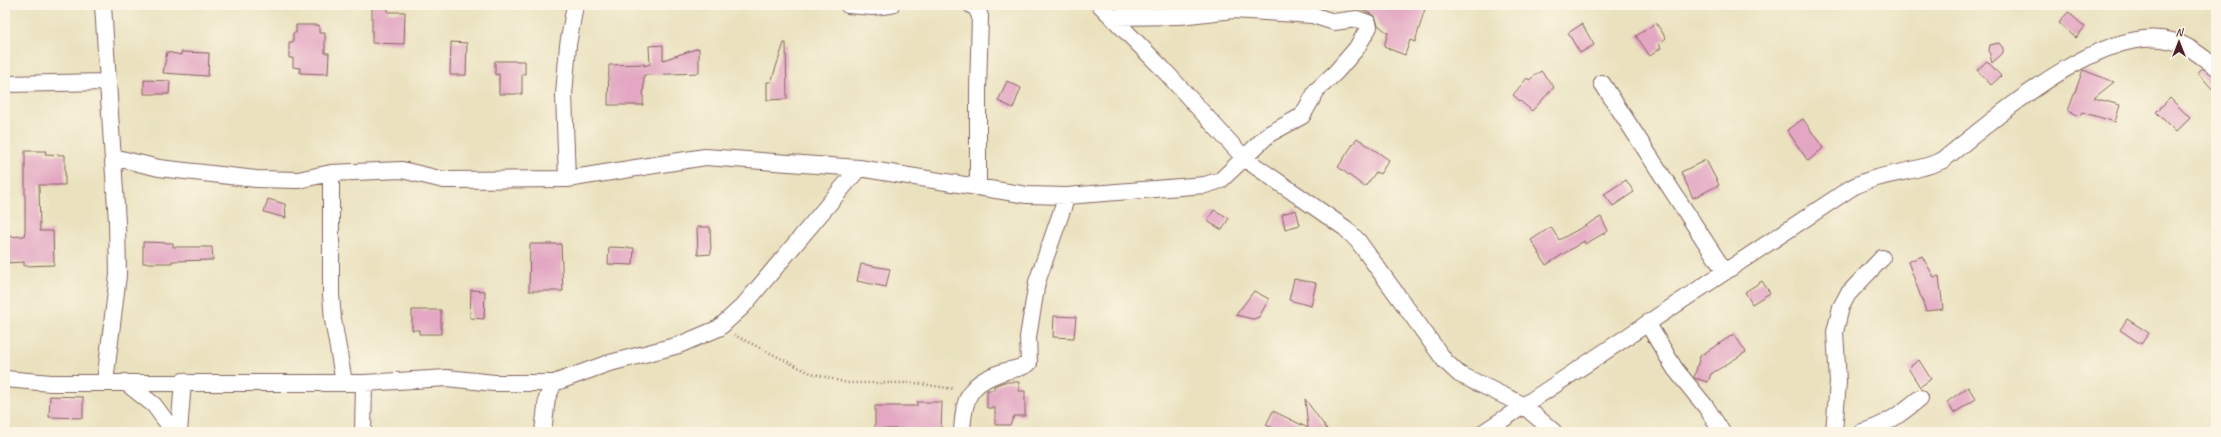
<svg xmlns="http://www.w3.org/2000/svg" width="2221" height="437" font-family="Caveat,sans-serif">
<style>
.building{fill:#e3a7c3}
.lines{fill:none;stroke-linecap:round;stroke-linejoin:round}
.street-casing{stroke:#82635f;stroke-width:18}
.path{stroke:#82635f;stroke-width:2.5;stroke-dasharray:1 3;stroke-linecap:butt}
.street{stroke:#fff;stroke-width:16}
</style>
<rect width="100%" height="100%" fill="#fcf5e5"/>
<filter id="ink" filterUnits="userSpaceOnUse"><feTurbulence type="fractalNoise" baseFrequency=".025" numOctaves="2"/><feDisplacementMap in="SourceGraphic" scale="8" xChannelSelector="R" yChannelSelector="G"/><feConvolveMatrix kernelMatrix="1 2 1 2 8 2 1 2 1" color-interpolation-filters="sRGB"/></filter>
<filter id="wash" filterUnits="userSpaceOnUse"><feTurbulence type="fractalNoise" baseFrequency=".012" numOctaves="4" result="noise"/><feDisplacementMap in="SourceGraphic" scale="16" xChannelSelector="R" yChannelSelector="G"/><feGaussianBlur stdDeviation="0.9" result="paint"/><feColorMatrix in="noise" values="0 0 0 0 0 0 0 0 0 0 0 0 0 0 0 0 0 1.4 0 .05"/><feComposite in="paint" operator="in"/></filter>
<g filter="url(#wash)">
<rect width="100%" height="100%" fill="#eae2bf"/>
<g id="blocks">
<!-- building -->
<path class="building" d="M372,5H388V12H405L404,44L372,43Z
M1353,5H1426L1415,42L1410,40L1405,55L1384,47L1388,33L1378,25L1375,16Z
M2068,12L2085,27L2076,38L2059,23Z
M1656,23L1666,38L1659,44L1661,48L1650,56L1636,36Z
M1582,24L1594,45L1580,53L1568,33Z
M296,25H319V33H325V53H329L328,74L300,73V68L293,67V58H289V42H293V33H296Z
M451,42L467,43L466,75H450Z
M784,43H786L787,99L767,100V82H771Z
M1999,43L2003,48V53L1992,63L1989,51L1990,45Z
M663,45V60L699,48V73L644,75L643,105H608L609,65L644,64V66L650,64L649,46Z
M167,52L181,55V52L209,53L208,76L163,73Z
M495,61H525V74H522V94H499V74L495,75Z
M1987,61L2001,76L1991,85L1977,70Z
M2202,68L2216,76V93L2197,72Z
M2083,70L2114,82L2094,98L2120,105L2115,122L2082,112L2080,116L2068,111Z
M1541,71L1554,87L1532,111L1513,95L1527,78L1529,80Z
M144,80L170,81L169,94H144Z
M1007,81L1021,88L1013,108L998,101Z
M2170,98L2190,118L2176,132L2156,112Z
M1803,119L1823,148L1808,161L1787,130Z
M1357,138L1389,160L1380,174L1376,172L1365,187L1338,167Z
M25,151H46L45,154L65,155V185H39L40,231H53L54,265L24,266V262L5,263V237L24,236L25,231Z
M1706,160L1719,185L1693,198L1681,172Z
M1626,180L1634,192L1613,206L1604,194Z
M268,199L285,204L286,218L264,212Z
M1214,210L1229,218L1222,230L1207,221Z
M1296,210L1300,225L1285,229L1282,214Z
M1601,217L1608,231L1585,244L1584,241L1546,265L1531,240L1551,227L1559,240Z
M697,227H710L711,254L698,255Z
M143,242L173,243V247H212L213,260L172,261V263H143Z
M530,244H561L563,291H529Z
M609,247L634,248L633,265L608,264Z
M1922,256L1934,277L1939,276L1943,309L1926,311L1908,262Z
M861,264L890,269L886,287L857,281Z
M1294,279L1316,283L1311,306L1289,300Z
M1762,281L1770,293L1752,304L1745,292Z
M471,290L485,291L484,319L470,318Z
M1254,291L1269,299L1259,317L1253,319L1236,315Z
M412,310H441V334H419V330H412Z
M1054,316L1076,317L1074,338L1053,337Z
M2127,319L2149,333L2141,344L2120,330Z
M1734,334L1746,352L1711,374L1708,382L1694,378L1700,356Z
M1919,360L1931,379L1920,387L1908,368Z
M1004,382H1019V391H1025V416H1014L1010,425H995V408H987V390H994V386Z
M1968,387L1976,399L1954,413L1947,402Z
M50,396L83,397V418L49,417Z
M1305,399L1329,432H1282L1266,425L1273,411L1308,428Z
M917,402H942L941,432H917V429H875V406H917Z"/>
</g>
</g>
<g filter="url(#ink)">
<use href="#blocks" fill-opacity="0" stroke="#82635f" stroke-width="1"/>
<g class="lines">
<defs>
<path id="street" d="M103,5L117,222L118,275L105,382
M848,5L872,7L891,5
M971,5L976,8L980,16L978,91V186
M1100,5L1162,68L1245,159L1345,228L1358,241L1445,361L1459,374L1523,405L1554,432
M1602,83L1725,272
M5,84L108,82
M113,157L159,168L256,179L298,180L331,173L402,170L444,180L567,179L705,157L859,168L1027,195L1067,196L1205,185L1221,180L1269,134L1302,116L1317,90L1336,72L1356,49L1369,27L1368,23L1357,19L1334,22L1312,15L1233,10L1180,16L1113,17
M331,173V295L333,320L344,382
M567,179L564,95L568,45L575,5
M1648,324L1675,369L1706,407L1722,432
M5,379L51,383H364L447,378L494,383H554L606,364L679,345L719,328L743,306L859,168
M125,382L154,405L174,432
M179,432L183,381
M363,432L364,383
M543,432L547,398L554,383
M962,432C964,396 969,382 1006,371C1013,369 1023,368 1029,363L1028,337L1037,282L1067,196
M1484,432L1851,188C1880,172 1914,174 1943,160C1995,119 2102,22 2172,41C2189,45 2202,57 2216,67
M1834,432L1838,382L1835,332L1841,307L1848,294L1882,258
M1862,432C1885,426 1902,413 1920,398"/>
</defs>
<!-- street casing -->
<use href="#street" class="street-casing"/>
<!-- path -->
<path class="path" d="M734,335L808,372L847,383H915L954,389"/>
<!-- street -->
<use href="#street" class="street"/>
</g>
</g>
<!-- margin -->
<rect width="2221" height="437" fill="none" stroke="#fcf5e5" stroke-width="20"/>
<!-- north arrow -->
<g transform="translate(2179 42)" stroke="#fcf5e5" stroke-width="3" paint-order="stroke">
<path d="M0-3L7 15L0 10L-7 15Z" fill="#4a1f2b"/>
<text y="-6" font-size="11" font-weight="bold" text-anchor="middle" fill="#4a1f2b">N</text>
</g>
</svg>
